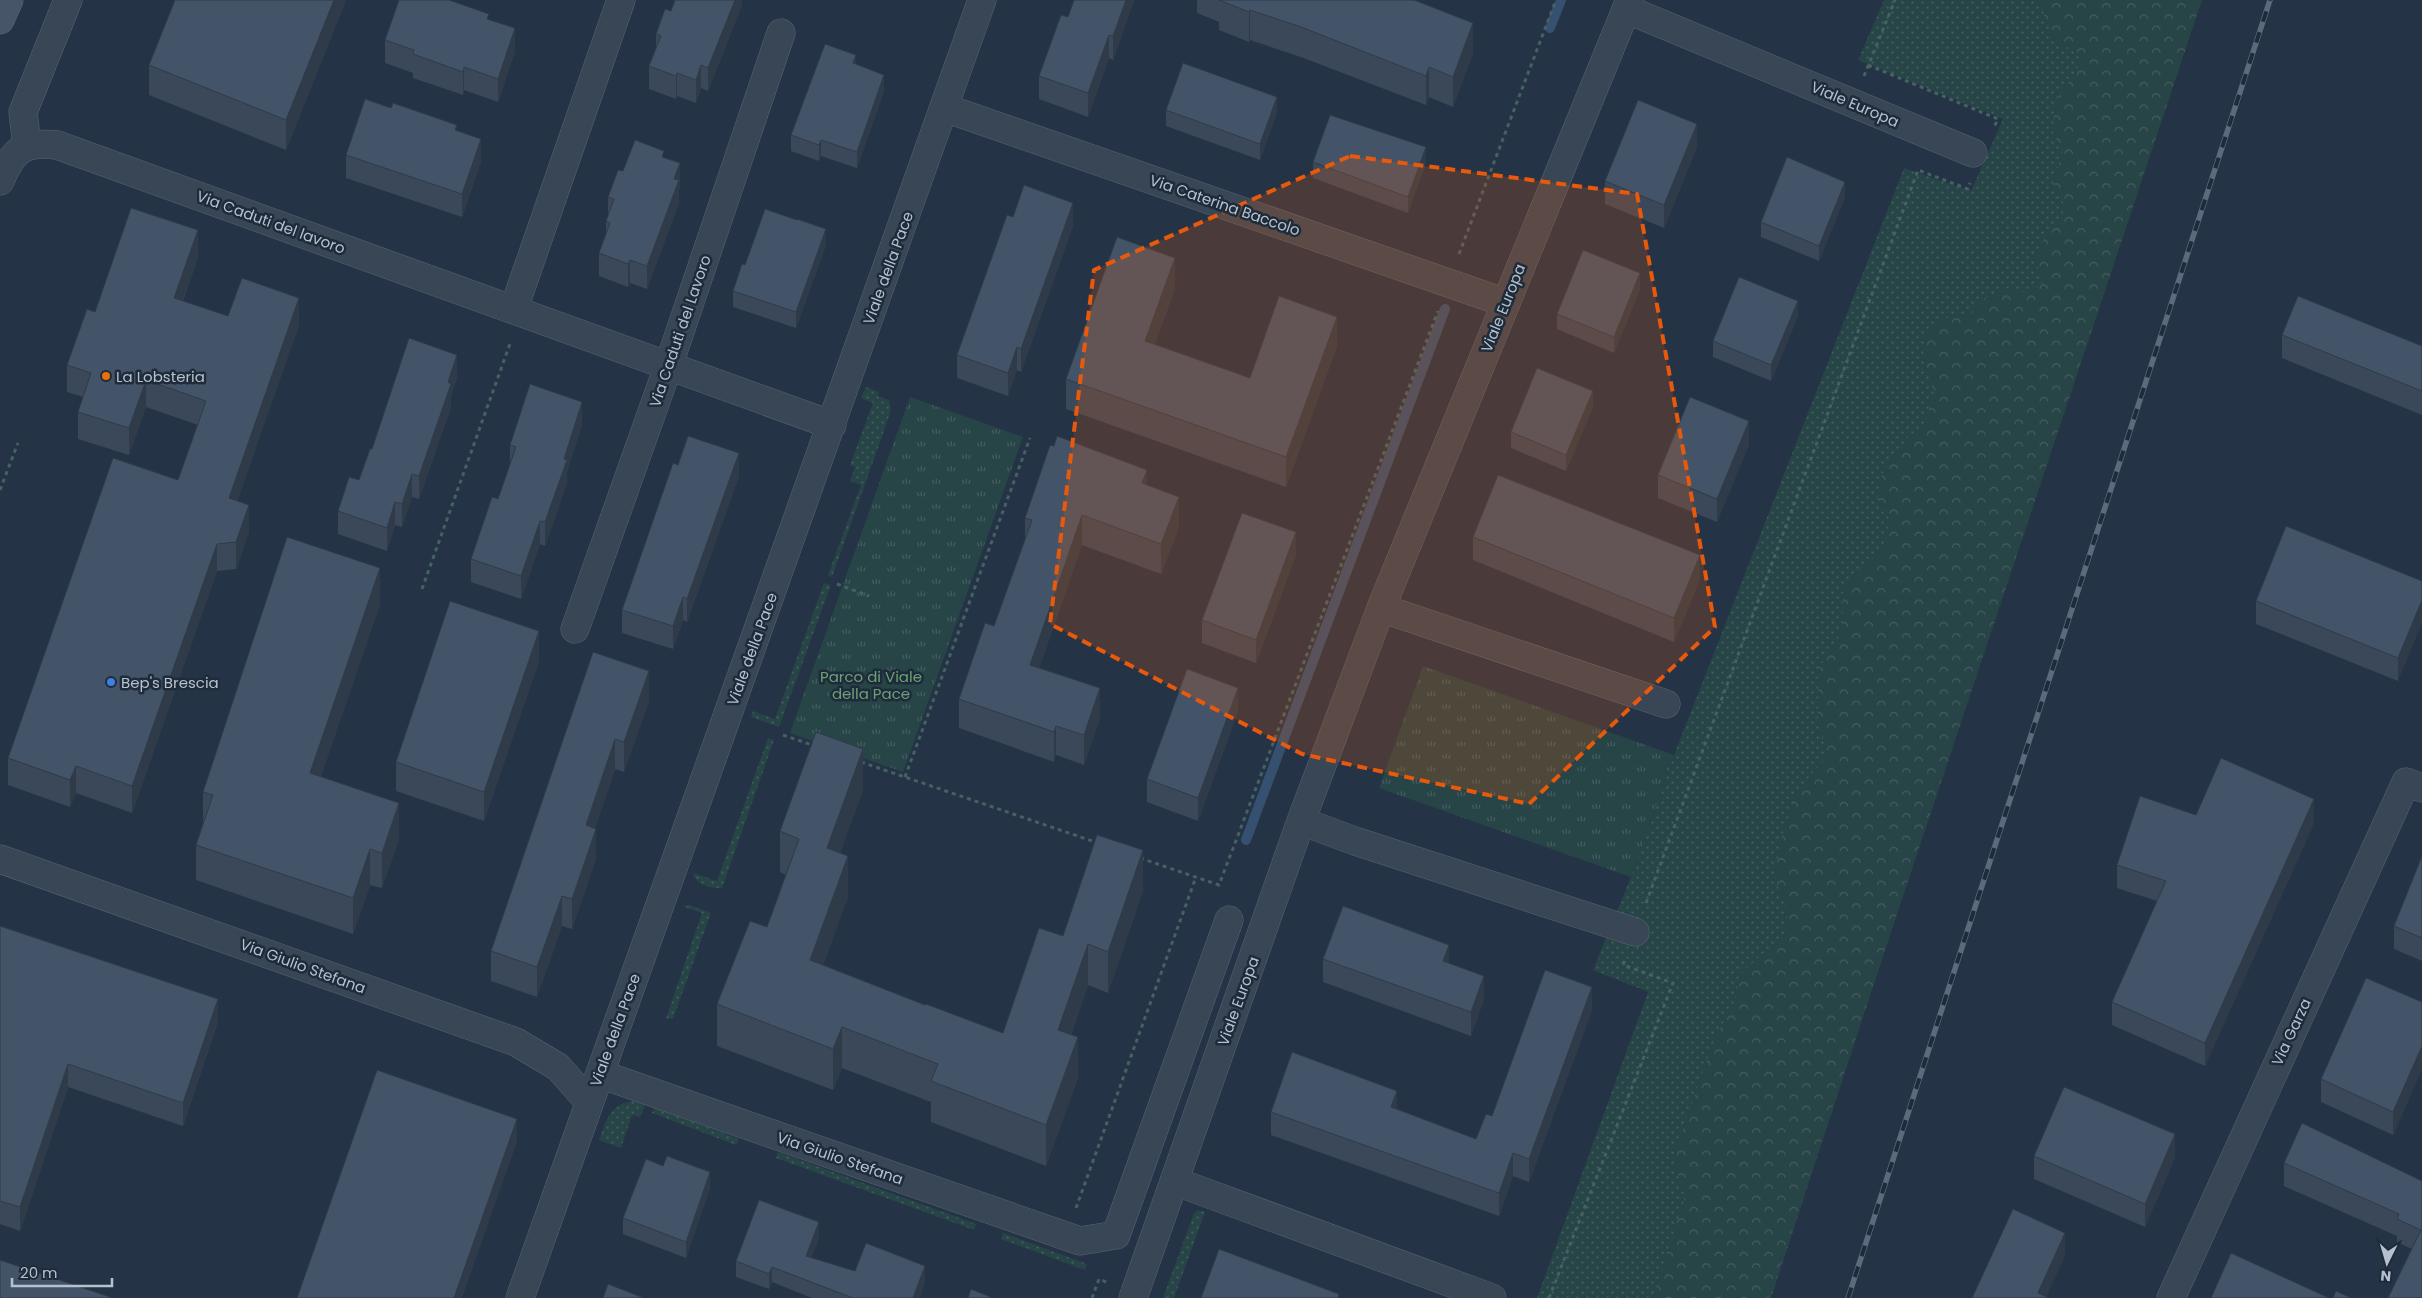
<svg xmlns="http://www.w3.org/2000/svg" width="2422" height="1298" font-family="Poppins,sans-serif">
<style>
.grass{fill:url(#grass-dots)}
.forest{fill:url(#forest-crowns)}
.park{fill:url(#park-tufts)}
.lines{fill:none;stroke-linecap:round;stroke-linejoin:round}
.stream{stroke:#36506f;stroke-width:10}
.minor-casing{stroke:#586472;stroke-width:29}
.secondary-casing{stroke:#586472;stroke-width:29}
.path{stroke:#456162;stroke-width:3;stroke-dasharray:4 4;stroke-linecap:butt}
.minor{stroke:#394655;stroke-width:28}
.secondary{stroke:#475569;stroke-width:28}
.rail-casing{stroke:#5b6a7c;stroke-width:5.5}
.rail{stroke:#1e2b3b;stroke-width:4;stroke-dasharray:11;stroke-linecap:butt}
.wall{fill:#3a4859}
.shaded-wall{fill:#2f3b49}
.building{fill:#435468;stroke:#2f3b49}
.marked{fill:#e8590c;fill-opacity:0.2;stroke:#e8590c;stroke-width:4;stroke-dasharray:10 6;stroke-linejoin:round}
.food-dot{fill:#e8710a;stroke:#1e2b3b;stroke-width:2}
.shop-dot{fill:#3f7fe0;stroke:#1e2b3b;stroke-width:2}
.labels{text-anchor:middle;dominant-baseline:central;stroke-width:5;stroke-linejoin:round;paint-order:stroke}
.street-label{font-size:15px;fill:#b7c1ce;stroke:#1e2b3b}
.poi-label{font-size:15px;fill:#b7c1ce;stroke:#1e2b3b;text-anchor:start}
.park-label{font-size:15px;fill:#6ca276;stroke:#1e2b3b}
</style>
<defs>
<pattern id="grass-dots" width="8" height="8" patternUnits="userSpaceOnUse" patternTransform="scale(1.25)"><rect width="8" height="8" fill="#274447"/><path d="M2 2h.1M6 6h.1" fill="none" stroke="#445d60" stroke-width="1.8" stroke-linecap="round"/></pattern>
<pattern id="forest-crowns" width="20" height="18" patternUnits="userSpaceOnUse" patternTransform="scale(1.25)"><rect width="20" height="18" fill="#274447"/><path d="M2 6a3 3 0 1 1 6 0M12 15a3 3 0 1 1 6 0" fill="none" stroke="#445d60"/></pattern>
<pattern id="park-tufts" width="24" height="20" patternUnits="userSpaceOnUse" patternTransform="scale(1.25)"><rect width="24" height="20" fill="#274447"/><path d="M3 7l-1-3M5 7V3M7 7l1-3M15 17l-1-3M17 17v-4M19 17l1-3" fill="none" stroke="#445d60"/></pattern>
</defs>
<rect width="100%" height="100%" fill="#243446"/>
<!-- grass -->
<path class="grass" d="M1884,0H2196L1771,1298H1537L1648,992L1593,970L1631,877L1674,755L1904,168L1971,191L2003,119L1858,60Z
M866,387L879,392L878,396L889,400L891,411L832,577L828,575L861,485L850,481L855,467L850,465L873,403L861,398Z
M824,583L831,585L779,727L751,717L753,711L775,719Z
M768,738L774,740L722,888C711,888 696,886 693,873L717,881Z
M689,905L711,913L673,1019L666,1018L702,913L682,906Z
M634,1101L645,1105L640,1117L632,1115L621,1148L599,1140C606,1120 611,1103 634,1101Z
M654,1107L739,1139L736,1145L652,1113Z
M778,1152L976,1224L974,1230L776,1158Z
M1198,1210L1205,1212L1174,1298H1163L1194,1213Z
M1003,1233L1087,1264L1085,1270L1001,1239Z"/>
<!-- forest -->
<path class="forest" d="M2039,0H2202L1769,1298H1652L1685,1197L1673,1157L1715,1037L1732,1008L1742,972L1784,935L1788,914L1775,879L1780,842L1797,791L1827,756L1818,721V670L1842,632L1843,591L1858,571L1886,546L1889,512L1877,499L1882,474L1909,436L1924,425L1934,394L1923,359L1925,330L1949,317L1972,314L1975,303L2007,288L2026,293L2043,284L2035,260L2039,248L2052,224L2063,220V199L2053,184L2062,152L2053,132L2054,103L2076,72L2082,55L2053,40Z"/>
<!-- park -->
<path class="park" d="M910,397L1023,437L903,772L790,733Z
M1423,666L1674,755L1631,877L1379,788Z"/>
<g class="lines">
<!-- stream -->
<path class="stream" d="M1550,28L1561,0
M1246,840L1445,309"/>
<defs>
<path id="minor" d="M1626,9L1973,153
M945,108L1506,303
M27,146L23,112L68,0
M0,181C13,150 23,141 57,145L832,425
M514,308L621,0
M1381,608L1666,704
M575,629L669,364L781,33
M1301,821L1355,841L1635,932
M0,859L516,1042L558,1067L589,1102
M600,1074L1080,1241L1116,1235L1229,920
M1174,1181L1492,1298
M520,1298L982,0
M1133,1298L1301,821L1381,608L1630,0
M2171,1298L2406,782L2422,788"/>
<path id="secondary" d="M0,20L9,0"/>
</defs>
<!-- minor casing -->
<use href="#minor" class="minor-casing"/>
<!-- secondary casing -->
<use href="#secondary" class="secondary-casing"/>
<!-- path -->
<path class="path" d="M1868,65L1998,119L1993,129
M1864,76L1895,0
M1459,254L1556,0
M0,490L18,443
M837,584L869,596
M422,589L511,341
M783,735L815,746
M861,762L1098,843
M905,777L1030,438
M1140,858L1219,885L1438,311
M1646,903L1918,170L1968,189L1970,183
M1076,1208L1196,877
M1092,1298L1099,1279L1106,1282
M1549,1298L1673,983L1623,965L1625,960"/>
<!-- minor -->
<use href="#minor" class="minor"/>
<!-- secondary -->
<use href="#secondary" class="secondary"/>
<defs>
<path id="rail" d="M1848,1298L2270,0"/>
</defs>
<!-- rail casing -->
<use href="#rail" class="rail-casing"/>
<!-- rail -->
<use href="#rail" class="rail"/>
</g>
<!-- wall -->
<path class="wall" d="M175,0H346L286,150L149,95V65Z
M742,0V5L708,91L701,88L696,103L677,96L676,99L649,89V66L656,49V34L671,11Z
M1074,0H1134L1113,60L1109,58L1088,117L1039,99V76L1068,17Z
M1197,0H1414L1473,53L1453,107L1429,97L1426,105L1301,57L1250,40L1249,42L1219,30V22L1197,13Z
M489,19L515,51L498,102L464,90L463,95L413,78V73L385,63V40Z
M884,91L857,168L821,156L819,161L791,151V135Z
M391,108L457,131L481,162L462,217L346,178V155Z
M1166,110L1277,112L1260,160L1166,126Z
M1697,147L1664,228L1605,204V181Z
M664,157L680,186L679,190V203L647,289L630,283L628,287L599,276V253L606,234V221L608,215V197L623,171Z
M1313,162L1426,163L1408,213L1313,178Z
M1845,197L1819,261L1761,237V222Z
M1013,217L1073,226L1021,372L1017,370L1008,396L957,378V355Z
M797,220L826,245L796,328L733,307V291L745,265Z
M198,257L183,301L228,316L299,325L237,501L249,532L236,569L217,571L132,813L76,793L70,807L8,785V758L178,480L198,425L146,407L129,455L78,439V412L83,397L67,392V365L95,312Z
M1175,288L1155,344L1250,378L1337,346L1286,487L1066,409V379Z
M1640,289L1614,353L1557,329V314Z
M1798,316L1771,381L1713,357V341Z
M2282,335L2422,346V415L2282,358Z
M457,378L451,395V407L419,499L412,497L402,527L395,525L387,551L338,534V511L359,480L372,449Z
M1593,407L1566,471L1511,448V432Z
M582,425L567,472V483L545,546L540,544L521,599L471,582V559L498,499L510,466V445Z
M1749,444L1717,522L1658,498V475Z
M678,465L739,476L687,622L683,620L673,649L622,633V610Z
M1147,485L1179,527L1161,574L1082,545L1039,668L1100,718L1084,765L1056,755L1054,762L959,728V699L994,626L1025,539V518Z
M1473,537L1700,579L1674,642L1473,560Z
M1296,555L1256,663L1202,643V620Z
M2422,581L2398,681L2256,624V601Z
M380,604L321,776L399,839L382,888L370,885L353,934L196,880V845L203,823V792Z
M593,652L649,701L624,772L615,769L595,828L596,859L572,929L562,926L537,997L491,981V951Z
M539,661L484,821L396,791V762Z
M1238,711L1198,821L1147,802V779Z
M863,790L840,853L848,897L823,965L925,1005L1003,1033L1063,936L1143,891L1108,993L1088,985L1071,1035L1078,1078L1046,1166L931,1122V1102L842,1068L833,1090L717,1046V1004L767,927L786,875L780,872V831Z
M2196,815L2314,823L2205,1066L2112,1025V1002L2157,901L2117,888V865Z
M2422,856V961L2394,949V926Z
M0,926L218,1022L183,1126L68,1087L20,1231L0,1224Z
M1323,959L1449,964L1484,999L1471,1036L1323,982Z
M2422,1002V1069L2393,1135L2321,1102V1079Z
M1592,1010L1529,1182L1513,1176L1499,1216L1271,1135V1112L1397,1109L1476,1139L1492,1116Z
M2034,1156L2175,1157L2145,1227L2034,1179Z
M2284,1163L2422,1181V1298L2412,1249L2397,1242V1236L2284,1186Z
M710,1188L686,1258L623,1234V1218Z
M819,1238L811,1258L855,1271L925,1282L919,1298H812L772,1282L769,1289L736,1277V1261Z"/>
<!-- shaded-wall -->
<path class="shaded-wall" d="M334,0H346L286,150V120Z
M735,0H742V5L708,91V68Z
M1126,0H1134L1113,60V36Z
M1250,10V40L1249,42V12Z
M1473,23V53L1453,107V77Z
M515,28V51L498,102V79Z
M1109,35V58L1088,117V93Z
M856,55V71L853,63Z
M701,65V88L696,103V80Z
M464,67V90L463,95V72Z
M1429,67V97L1426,105V76Z
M677,73V96L676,99V76Z
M884,75V91L857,168V152Z
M1277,97V112L1260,160V144Z
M1697,124V147L1664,228V205Z
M481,139V162L462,217V194Z
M821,140V156L819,161V145Z
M1426,147V163L1408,213V197Z
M680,163V186L679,190V203L647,289V266Z
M1845,182V197L1819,261V246Z
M1073,203V226L1021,372V349Z
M826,229V245L796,328V312Z
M198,230V257L174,325V298Z
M1175,258V288L1145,371V341Z
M630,260V283L628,287V264Z
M1640,273V289L1614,353V337Z
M299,298V325L229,525V498Z
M1798,301V316L1771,381V365Z
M1337,317V346L1286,487V457Z
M1017,347V370L1008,396V373Z
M457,355V378L451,395V407L419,499V476L448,382Z
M146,380V407L129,455V428Z
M1593,391V407L1566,471V455Z
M582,402V425L567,472V483L545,546V522L564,459Z
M1749,421V444L1717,522V499Z
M739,453V476L687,622V599Z
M1147,470V499L1142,483Z
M412,474V497L402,527V504Z
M1179,497V527L1161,574V544Z
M395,502V525L387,551V528Z
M249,505V532L236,569V542Z
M1082,515V545L1030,695V665Z
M540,521V544L521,599V576Z
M1296,532V555L1256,663V640Z
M217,544V571L132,813V786Z
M1700,555V579L1674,642V618Z
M380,568V604L310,808V773Z
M683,597V620L673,649V626Z
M2422,600V623L2398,681V658Z
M539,631V661L484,821V792Z
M649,671V701L624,772V742Z
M1100,688V718L1084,765V735Z
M1238,688V711L1198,821V798Z
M1056,726V755L1054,762V732Z
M615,739V769L586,855V825Z
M863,749V790L827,889V848Z
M76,766V793L70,807V780Z
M2314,799V823L2205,1066V1043Z
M399,803V839L382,888V853Z
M596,829V859L572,929V899Z
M370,849V885L353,934V898Z
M1143,850V891L1108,993V952Z
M848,856V897L810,1001V960Z
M562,896V926L537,997V967Z
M1088,944V985L1058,1071V1030Z
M1449,945V968L1443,961Z
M1484,976V999L1471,1036V1012Z
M1592,987V1010L1529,1182V1159Z
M218,999V1022L183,1126V1103Z
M842,1027V1068L833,1090V1049Z
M1078,1037V1078L1046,1166V1125Z
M2422,1046V1069L2393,1135V1112Z
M68,1064V1087L20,1231V1207Z
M1397,1091V1114L1391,1107Z
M517,1119V1142L462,1298H454Z
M2175,1134V1157L2145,1227V1204Z
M1513,1153V1176L1499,1216V1193Z
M710,1172V1188L686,1258V1242Z
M819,1222V1238L806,1272V1256Z
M2065,1233V1256L2046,1298L2038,1293Z
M925,1266V1282L919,1298H913Z
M772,1267V1282L769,1289V1274Z"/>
<!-- building -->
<path class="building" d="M175,0H334L286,120L149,65Z
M399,0H449L489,14L487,19L515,28L498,79L464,67L463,72L413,54L414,50L385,40Z
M675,0H735L708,68L701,65L696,80L677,73L676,76L649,66L661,36L656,34L665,9L671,11Z
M1074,0H1126L1113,36L1109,35L1088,93L1039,76L1061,15L1068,17Z
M1219,0H1414L1473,23L1453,77L1429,67L1426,76L1301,27L1250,10L1249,12Z
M825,44L856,55L853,63L884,75L857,152L821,140L819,145L791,135Z
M1183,63L1277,97L1260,144L1166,110Z
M365,99L391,108L393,103L457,125L455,130L481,139L462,194L346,155Z
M1638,100L1697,124L1664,205L1605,181Z
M1330,115L1426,147L1408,197L1313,162Z
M635,140L664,151L662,157L680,163L674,179L679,180L647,266L630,260L628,264L599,253L610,223L606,221L614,199L608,197L618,170L623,171Z
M1787,157L1845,182L1819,246L1761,222Z
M1024,185L1073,203L1021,349L1017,347L1008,373L957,355L1007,215L1013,217Z
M131,208L198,230L174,298L228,316L242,278L299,298L229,498L249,505L236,542L217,544L132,786L76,766L70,780L8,758L113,458L178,480L206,401L146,380L129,428L78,412L91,373L67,365L87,309L95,312Z
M765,209L797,220V219L826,229L796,312L733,291L742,264L745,265Z
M1117,237L1175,258L1145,341L1250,378L1279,296L1337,317L1286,457L1066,379Z
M1583,250L1640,273L1614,337L1557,314Z
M1739,277L1798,301L1771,365L1713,341Z
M2298,296L2422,346V391L2282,335Z
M409,338L457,355L448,382L451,384L419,476L412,474L402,504L395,502L387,528L338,511L349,477L359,480L370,449H372Z
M1537,368L1593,391L1566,455L1511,432Z
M530,384L582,402L564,459L567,460L545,522L540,521L521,576L471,559L492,497L498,499L516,447L510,445Z
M1690,397L1749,421L1717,499L1658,475Z
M688,436L739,453L687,599L683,597L673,626L622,610L673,463L678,465Z
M1057,436L1147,470L1142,483L1179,497L1161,544L1082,515L1030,665L1100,688L1084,735L1056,726L1054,732L959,699L985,623L994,626L1032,520L1025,518L1050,445L1054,446Z
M1498,475L1700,555L1674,618L1473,537Z
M1242,513L1296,532L1256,640L1202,620Z
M2286,526L2422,581V600L2398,658L2256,601Z
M287,537L380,568L310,773L399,803L382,853L370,849L353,898L196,845L213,795L203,792Z
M450,601L539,631L484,792L396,762Z
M593,652L649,671L624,742L615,739L586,825L596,829L572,899L562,896L537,967L491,951Z
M1187,669L1238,688L1198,798L1147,779Z
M816,732L863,749L827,848L848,856L810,960L925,1005L926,1004L1003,1033L1039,928L1063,936L1097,835L1143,850L1108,952L1088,944L1058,1030L1078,1037L1046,1125L931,1081L938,1064L842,1027L833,1049L717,1004L750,921L767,927L799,839L780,831Z
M2221,758L2314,799L2205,1043L2112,1002L2166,881L2117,865L2140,796L2196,815Z
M2422,856V938L2394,926Z
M1343,906L1449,945L1443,961L1484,976L1471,1012L1323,959Z
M0,926L218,999L183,1103L68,1064L20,1207L0,1201Z
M1545,970L1592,987L1529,1159L1513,1153L1499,1193L1271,1112L1292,1052L1397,1091L1391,1107L1476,1139L1486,1114L1492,1116Z
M2366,978L2422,1002V1046L2393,1112L2321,1079Z
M377,1070L517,1119L454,1298H297Z
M2064,1087L2175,1134L2145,1204L2034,1156Z
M2302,1123L2422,1181V1298H2388L2421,1230L2397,1219L2399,1214L2284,1163Z
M667,1156L710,1172L686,1242L623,1218L646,1159L663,1166Z
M759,1200L819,1222L806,1256L855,1271L866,1243L925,1266L913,1298H853L772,1267L769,1274L736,1261Z
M2013,1209L2065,1233L2038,1293L2049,1298H1972Z
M1219,1249L1339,1294L1338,1298H1201Z
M2231,1253L2329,1298H2211Z
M0,1260L113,1298H0Z
M608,1284L644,1298H603Z
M971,1289L993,1298H968Z
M2336,1291L2351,1298H2333Z"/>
<!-- marked area -->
<path class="marked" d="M1350,156L1637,194L1715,627L1529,804L1302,754L1050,624L1094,270Z"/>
<!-- markers -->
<circle class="food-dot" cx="106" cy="376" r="5"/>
<circle class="shop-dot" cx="111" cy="682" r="5"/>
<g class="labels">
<!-- street labels -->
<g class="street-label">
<text transform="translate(1855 104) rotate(23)">Viale Europa</text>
<text transform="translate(1225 205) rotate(19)">Via Caterina Baccolo</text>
<text transform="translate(271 222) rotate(20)">Via Caduti del lavoro</text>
<text transform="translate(888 268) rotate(-70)">Viale della Pace</text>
<text transform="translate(1503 308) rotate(-68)">Viale Europa</text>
<text transform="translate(680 331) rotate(-71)">Via Caduti del Lavoro</text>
<text transform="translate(752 649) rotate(-70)">Viale della Pace</text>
<text transform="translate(303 966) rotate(20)">Via Giulio Stefana</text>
<text transform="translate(1238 1001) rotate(-70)">Viale Europa</text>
<text transform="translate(615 1030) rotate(-70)">Viale della Pace</text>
<text transform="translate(2291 1032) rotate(-65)">Via Garza</text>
<text transform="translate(840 1158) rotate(19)">Via Giulio Stefana</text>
</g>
<!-- poi labels -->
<g class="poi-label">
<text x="116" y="376">La Lobsteria</text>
<text x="121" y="682">Bep's Brescia</text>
</g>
<!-- park labels -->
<g class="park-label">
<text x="871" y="676">Parco di Viale<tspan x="871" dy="17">della Pace</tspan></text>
</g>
</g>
<!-- north arrow -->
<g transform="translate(2387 1263) rotate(185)" stroke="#1e2b3b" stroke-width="4" paint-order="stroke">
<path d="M0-4L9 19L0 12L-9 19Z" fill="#b7c1ce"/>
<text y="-8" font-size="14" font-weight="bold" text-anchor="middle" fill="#b7c1ce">N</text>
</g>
<!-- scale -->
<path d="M12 1278v8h100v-8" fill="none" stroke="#b7c1ce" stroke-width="2.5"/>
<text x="20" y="1278" font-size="15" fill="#b7c1ce" stroke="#1e2b3b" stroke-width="4" paint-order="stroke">20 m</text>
</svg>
